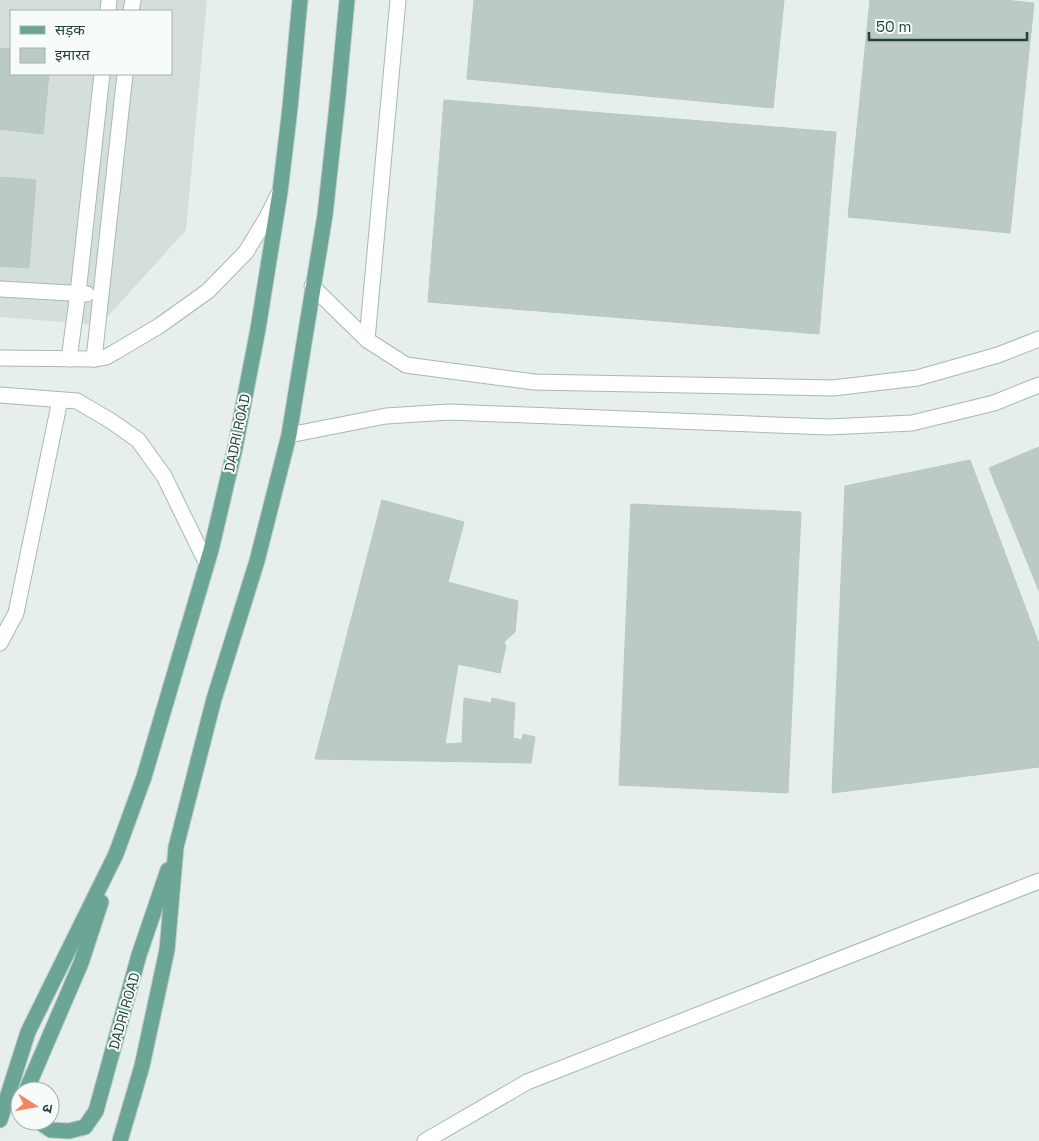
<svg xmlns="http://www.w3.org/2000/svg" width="1039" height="1141" font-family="'Space Grotesk','Noto Sans Devanagari',sans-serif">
<rect width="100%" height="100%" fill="#e6efeb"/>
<path fill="#d4dfda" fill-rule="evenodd" d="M0 0H207L186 230 100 325 0 317ZM11 11H171V74H11Z"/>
<g fill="#bbcac4" stroke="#b8c9c2">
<polygon points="474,0 784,0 773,108 467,79"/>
<polygon points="870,0 1004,0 1034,3 1010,233 848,217"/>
<polygon points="0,48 11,49 11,74 49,74 43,134 0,129"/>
<polygon points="444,100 836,132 819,334 428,302"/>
<polygon points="0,177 36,180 29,268 0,266"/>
<polygon points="1039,447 1039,591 989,468"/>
<polygon points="970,460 1039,644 1039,767 832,793 845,486"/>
<polygon points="382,500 464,522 448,582 518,601 515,632 505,641 504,644 506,645 500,673 458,664 445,744 462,743 464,698 491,703 492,698 515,703 513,738 522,740 523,734 535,737 531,763 315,759"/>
<polygon points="631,504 801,512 788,793 619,785"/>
</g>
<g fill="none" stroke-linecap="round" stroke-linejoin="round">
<defs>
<g id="minor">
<polyline points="108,11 109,0"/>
<polyline points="131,11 133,0"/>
<polyline points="312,286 367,340 406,365 534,382 833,388 917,378 998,355 1039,339"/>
<polyline points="0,289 87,294"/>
<polyline points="367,340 398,0"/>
<polyline points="0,358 94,359 106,357 115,352 159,326 208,291 246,252 266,219 278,195"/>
<polyline points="69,359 78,293 102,74"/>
<polyline points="94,359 125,74"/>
<polyline points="0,395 77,401 111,421 138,440 164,476 207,564"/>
<polyline points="289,435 386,416 449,412 828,427 912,423 994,403 1039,385"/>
<polyline points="0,643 16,613 60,400"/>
<polyline points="425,1141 527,1082 1039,881"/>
</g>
<g id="major">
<polyline points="26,1091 81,963 101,902"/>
<polyline points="0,1120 28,1032 116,854 144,777 211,550 235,448 258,329 280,192 290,108 300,0"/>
<polyline points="38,1121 51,1130 69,1131 85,1127 96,1111 139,955 168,870"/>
<polyline points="120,1141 142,1066 167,950 176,847 214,699 257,561 289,435 325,215 338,96 347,0"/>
</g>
</defs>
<use href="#minor" stroke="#a8b8b2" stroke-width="17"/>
<use href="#major" stroke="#c2cac8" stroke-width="17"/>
<use href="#minor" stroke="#fff" stroke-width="15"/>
<use href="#major" stroke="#6aa596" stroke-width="15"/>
</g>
<g text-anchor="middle" stroke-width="4" stroke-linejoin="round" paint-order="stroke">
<g font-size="14" fill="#24423a" stroke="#f7fbf9">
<text transform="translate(237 433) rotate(-78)" y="5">DADRI ROAD</text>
<text transform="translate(124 1011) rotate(-74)" y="5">DADRI ROAD</text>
</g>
</g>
<rect x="10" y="10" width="162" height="65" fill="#f7fbf9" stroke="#a3b1ad"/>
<rect x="20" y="26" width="25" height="8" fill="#6aa596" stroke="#a3b1ad"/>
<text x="55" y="35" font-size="15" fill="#24423a">सड़क</text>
<rect x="20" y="48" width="25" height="15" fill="#bbcac4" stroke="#a3b1ad"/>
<text x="55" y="60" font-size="15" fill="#24423a">इमारत</text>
<g transform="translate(35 1106) rotate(101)"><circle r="24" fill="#f7fbf9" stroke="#a3b1ad"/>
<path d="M0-4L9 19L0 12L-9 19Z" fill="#f4845f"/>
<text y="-8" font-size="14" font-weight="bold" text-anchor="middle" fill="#24423a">उ</text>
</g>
<path d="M869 32v8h158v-8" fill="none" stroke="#24423a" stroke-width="2.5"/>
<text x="876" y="32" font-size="15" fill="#24423a" stroke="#f7fbf9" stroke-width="4" paint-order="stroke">50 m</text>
</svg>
